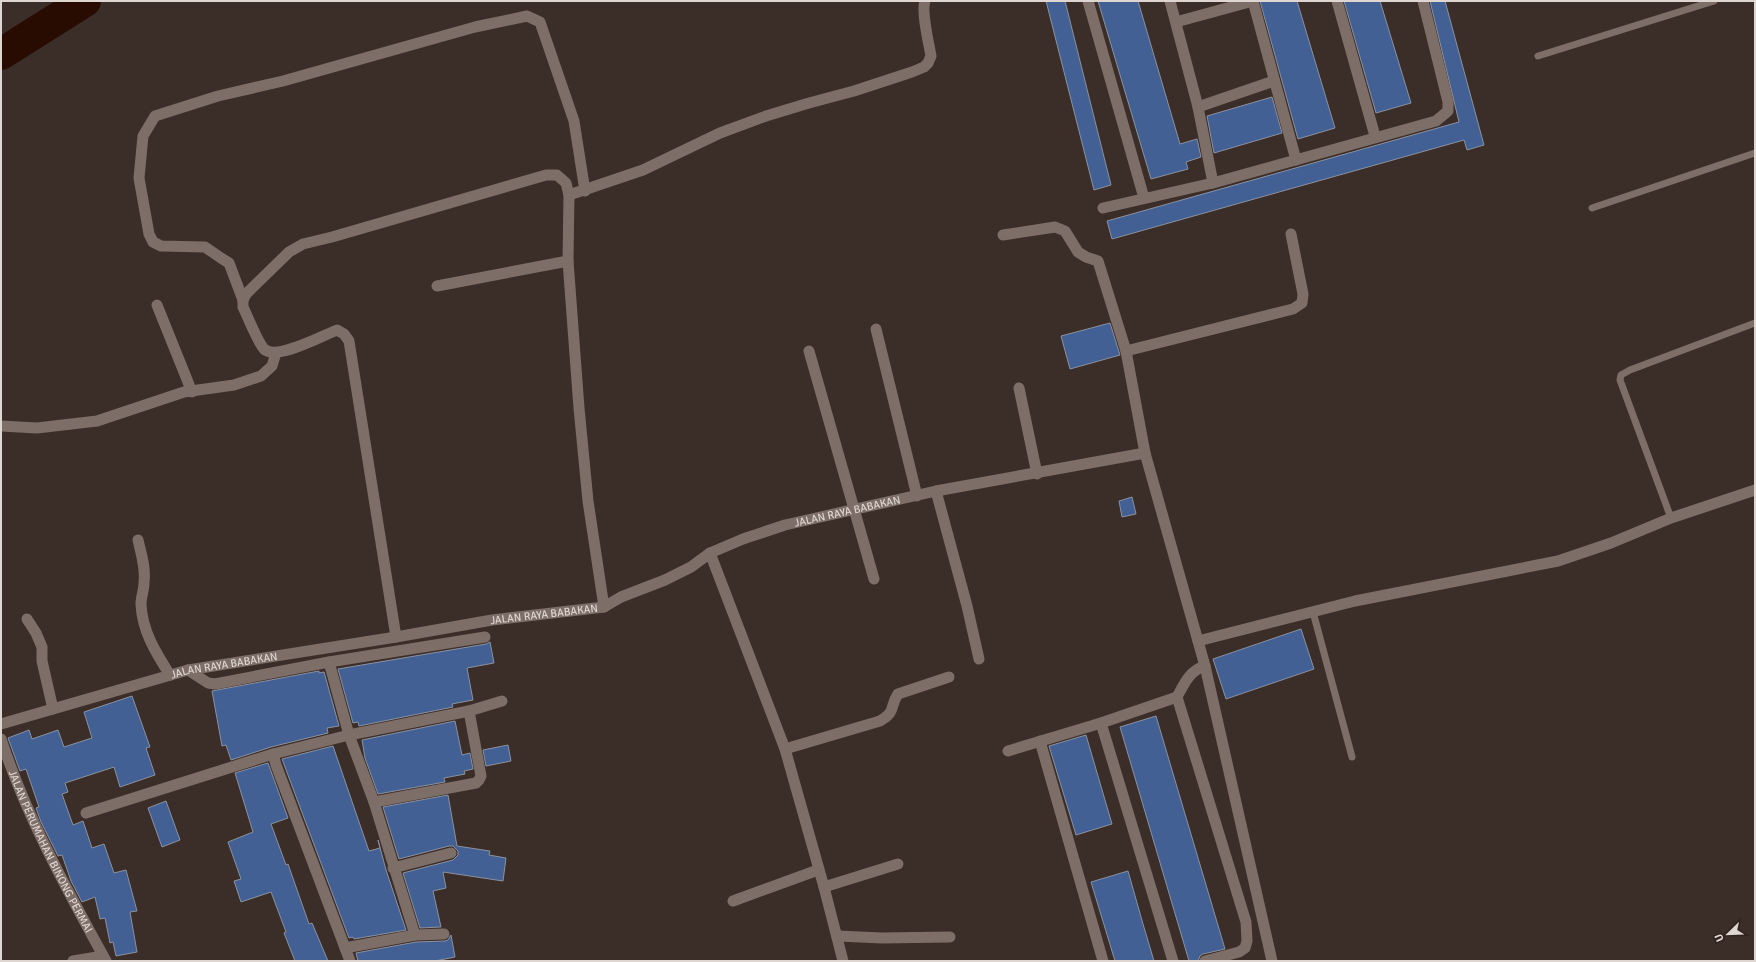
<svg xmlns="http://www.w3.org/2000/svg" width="1756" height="962" font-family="Signika,sans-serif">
<rect width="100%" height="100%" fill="#3b2d28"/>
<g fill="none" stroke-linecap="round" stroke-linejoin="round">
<polyline stroke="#290c01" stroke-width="32" points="1,54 85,1"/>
</g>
<g fill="#436094" stroke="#8a92a0">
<polygon points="1046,1 1065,1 1111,185 1094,190"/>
<polygon points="1098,1 1138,1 1180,144 1197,139 1201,157 1186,162 1188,169 1151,179"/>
<polygon points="1260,1 1297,1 1335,128 1298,139"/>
<polygon points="1344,1 1380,1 1411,103 1376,113"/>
<polygon points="1430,1 1445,1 1484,145 1467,150 1464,140 1112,239 1107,221 1459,122"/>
<polygon points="1272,97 1282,133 1214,153 1207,116"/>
<polygon points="1110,323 1120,355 1070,369 1061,336"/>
<polygon points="1132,497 1136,514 1122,517 1119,501"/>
<polygon points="1301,629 1314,669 1226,699 1213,659"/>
<polygon points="490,642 494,663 467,668 473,700 452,704 453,707 359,726 358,722 353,723 338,669 486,644"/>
<polygon points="319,671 319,673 324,672 339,726 327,728 328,733 271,747 231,760 226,745 222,746 212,691"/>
<polygon points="132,696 150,747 146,748 155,775 120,787 114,767 65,783 68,792 62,794 73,825 83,821 92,848 104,844 114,873 126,870 137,911 130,912 137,952 116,956 113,942 110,943 105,918 100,919 95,897 82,902 71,881 62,855 58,856 41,822 36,808 39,807 26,769 20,771 8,738 29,730 32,739 58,730 64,747 92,738 84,712"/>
<polygon points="1156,716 1225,949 1203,954 1200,956 1198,961 1189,961 1120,727"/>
<polygon points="455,721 462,755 470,753 473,769 464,771 465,774 444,778 445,782 378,794 365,758 362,740"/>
<polygon points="1086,735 1112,824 1076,835 1049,746"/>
<polygon points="508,745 511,761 486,766 483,750"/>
<polygon points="333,746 369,851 380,848 378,840 386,870 406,930 354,939 353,937 349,938 282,759"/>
<polygon points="268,763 288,818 271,824 286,865 288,864 309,924 312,923 328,961 295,961 284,933 286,932 271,892 241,902 234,881 241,879 228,842 253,832 235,773"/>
<polygon points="448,795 457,846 490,851 489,855 506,858 503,881 443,872 446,888 433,891 441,927 420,928 403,873 453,860 458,855 458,851 453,846 449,846 399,859 383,807"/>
<polygon points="166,801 180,840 162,847 148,808"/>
<polygon points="1128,871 1143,924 1154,961 1115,961 1105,928 1091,882"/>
<polygon points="451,935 455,957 435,961 358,961 356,953 416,942 445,941 448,940"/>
</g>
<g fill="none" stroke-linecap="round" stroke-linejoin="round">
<g stroke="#7e6e68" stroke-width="7">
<polyline points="1538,56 1714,1"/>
<polyline points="1592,208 1755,153"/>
<polyline points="1671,518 1620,380 1621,375 1630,370 1755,323"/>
<polyline points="1313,612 1352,757"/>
</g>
<g stroke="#7e6e68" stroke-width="11">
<polyline points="1088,1 1144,198"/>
<polyline points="1170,1 1198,107 1213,183"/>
<polyline points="1337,1 1375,136"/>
<polyline points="1176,22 1253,1 1296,160"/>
<polyline points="1198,107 1274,81"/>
<path d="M569 195 643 170 720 133 766 116 809 103 854 91 912 72 924 67 928 63 931 56C929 44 921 11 925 1"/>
<polyline points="1103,208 1213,183 1436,121 1448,111 1448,102 1423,1"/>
<polyline points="1003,235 1055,227 1065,231 1078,252 1086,257 1098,261 1126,351 1145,453"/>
<polyline points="437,286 568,261"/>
<polyline points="243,300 229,263 221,258 205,247 161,246 153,242 149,234 139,178 143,136 155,116 218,96 283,81 475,27 527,16 540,22 574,121 585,191"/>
<polyline points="157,305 192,392"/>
<polyline points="876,329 917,496"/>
<polyline points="809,351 874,579"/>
<polyline points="1126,351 1293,309 1302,303 1303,294 1291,234"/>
<polyline points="1019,388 1037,474"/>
<polyline points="1,426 37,428 97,421 184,392 234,385 261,376 272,366 276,353"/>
<polyline points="936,491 967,606 979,659"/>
<path d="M138 540C141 553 146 568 144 583 144 590 141 597 141 604 142 631 156 653 170 675"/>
<polyline points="710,553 785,749 824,887 843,961"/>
<polyline points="27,619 36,633 42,647 42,661 53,709"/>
<path d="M396 637 349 341 344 334 337 330C322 336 276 361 264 349 257 341 248 317 243 307V300L246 294 289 252 303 244 332 237 546 175H557L566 183 569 195 568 261 579 408 588 501 604 607"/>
<polyline points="1198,641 1205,666 1272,961"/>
<polyline points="329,662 349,735 374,802 415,935"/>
<polyline points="188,670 208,683 215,684 329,662 485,637"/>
<polyline points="1177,697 1246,922 1247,941 1245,948 1239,952 1205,961"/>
<polyline points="469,711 502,701"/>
<polyline points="1101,723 1173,961"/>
<path id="s1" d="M1 739C27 818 66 888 106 961"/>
<polyline points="1040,741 1103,961"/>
<path d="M785 749 880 721C897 711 889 707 898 694L949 677"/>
<path d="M1008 751 1101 723 1177 697C1184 684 1190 670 1205 666"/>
<polyline points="86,813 273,754"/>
<polyline points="393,868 451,853"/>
<polyline points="824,887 898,864"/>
<polyline points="733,901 818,870"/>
<polyline points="838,936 882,938 950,937"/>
<polyline points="345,948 415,935 444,934"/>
<polyline points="73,961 103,956"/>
<polyline points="350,961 276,765 273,754 349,735 469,711 481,776 479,780 476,783 374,802"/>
</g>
<path stroke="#7e6e68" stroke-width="11" id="s2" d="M1 724 188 670 396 637 492 620 604 607 621 597 665 580 691 567 710 553 743 539 785 525 936 491 1145 453 1198 641 1355 601 1558 561 1611 543 1671 518 1755 490"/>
</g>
<g text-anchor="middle" stroke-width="3" stroke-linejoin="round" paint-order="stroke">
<g font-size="11" fill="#dfd6d2" stroke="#30231e">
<text dy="4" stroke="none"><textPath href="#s2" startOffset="879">JALAN RAYA BABAKAN</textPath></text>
<text dy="4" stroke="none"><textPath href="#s2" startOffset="555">JALAN RAYA BABAKAN</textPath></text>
<text dy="4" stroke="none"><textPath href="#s2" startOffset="231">JALAN RAYA BABAKAN</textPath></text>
<text dy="4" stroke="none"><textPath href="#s1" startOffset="123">JALAN PERUMAHAN BINONG PERMAI</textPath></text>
</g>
</g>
<rect width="1756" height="962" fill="none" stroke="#dfd6d2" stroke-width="4"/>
<g transform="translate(1728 934) rotate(247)" stroke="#30231e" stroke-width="3" paint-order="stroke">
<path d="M0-3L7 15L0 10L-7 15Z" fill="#dfd6d2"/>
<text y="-6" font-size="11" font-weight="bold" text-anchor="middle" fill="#dfd6d2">U</text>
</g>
</svg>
